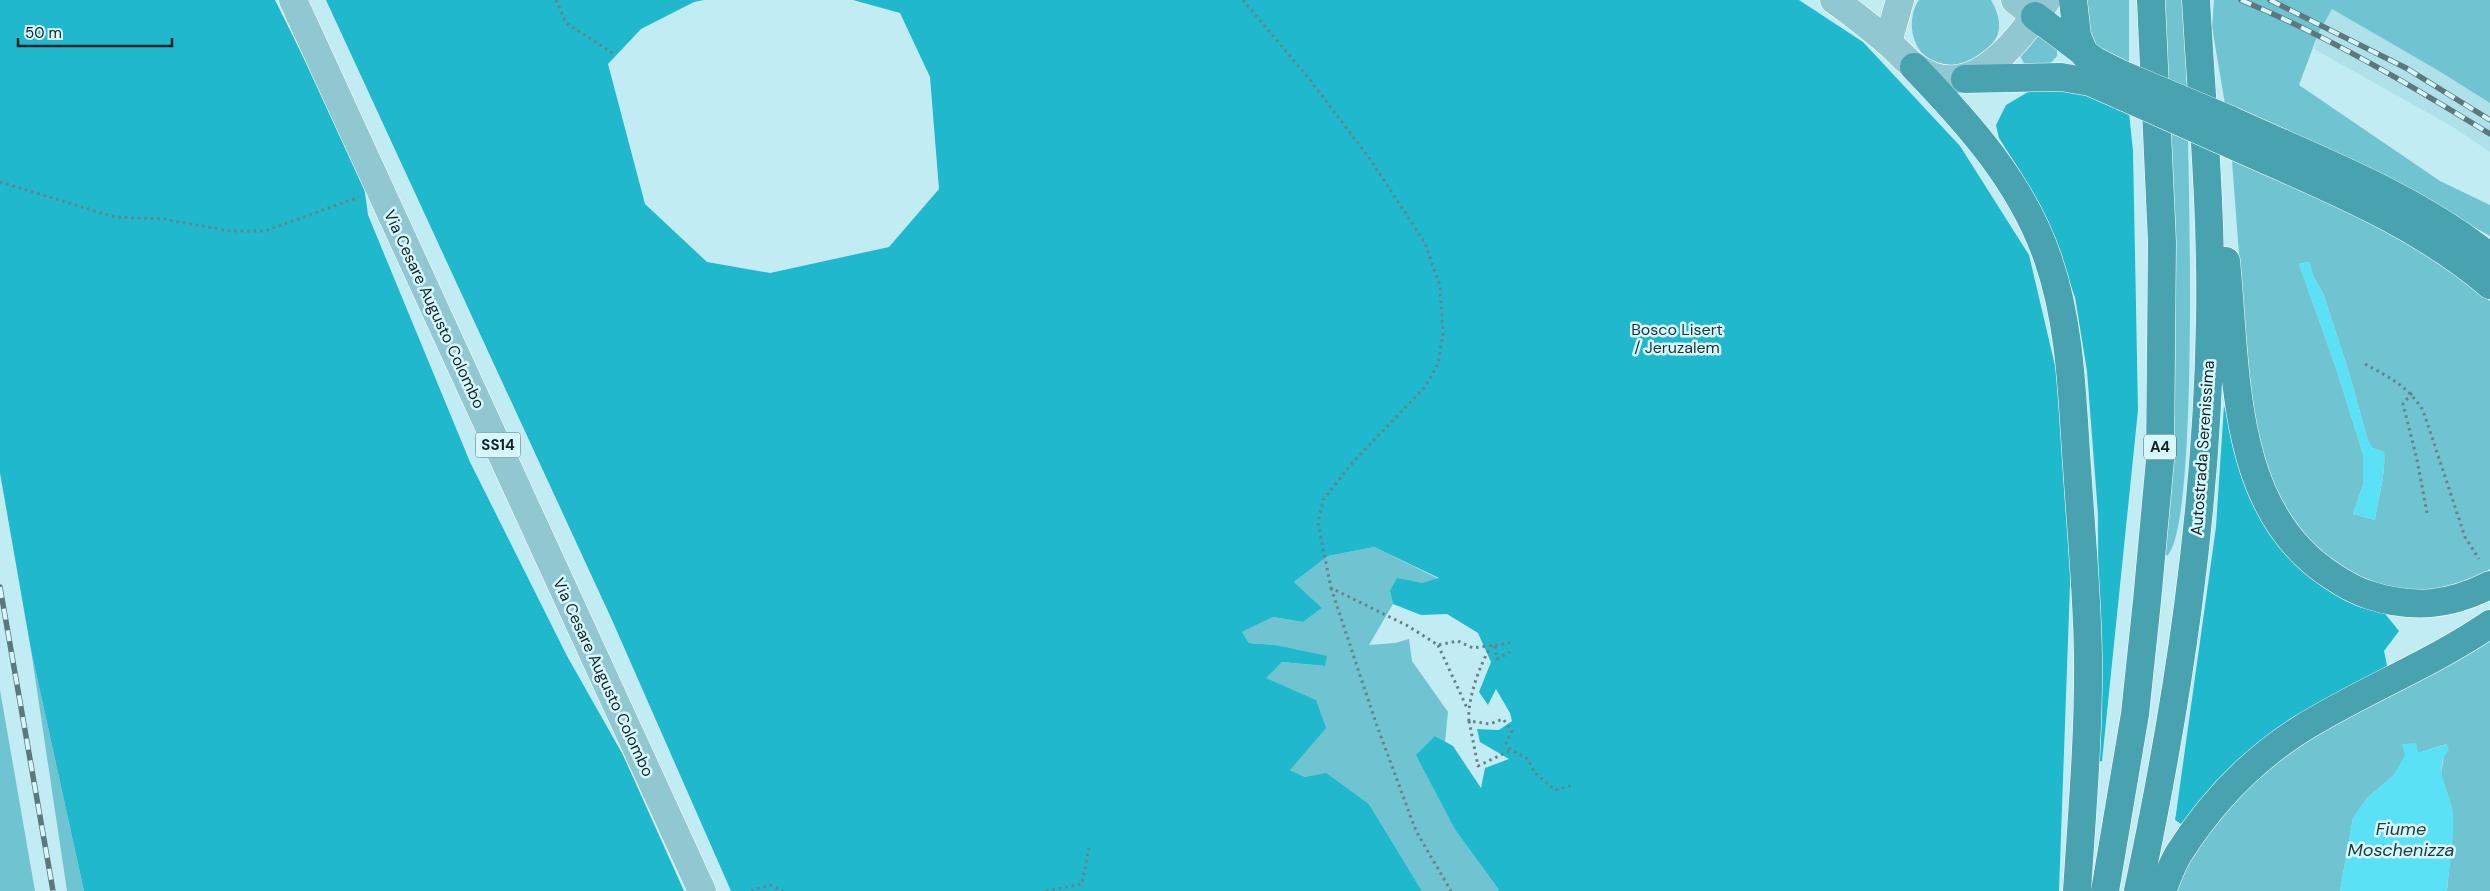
<svg xmlns="http://www.w3.org/2000/svg" width="2490" height="891" font-family="'DM Sans',sans-serif">
<rect width="100%" height="100%" fill="#c2ecf3"/>
<polygon fill="#aee1e9" points="2332,9 2439,71 2490,103 2490,152 2453,127 2314,49 2318,34"/>
<g fill="#70c3d0" fill-rule="evenodd">
<path d="M1919 0H1991C2010 34 1993 46 1968 66 1959 66 1949 67 1941 64 1913 58 1904 22 1919 0Z"/>
<path d="M2082 0H2129V63C2086 43 2093 45 2082 0Z"/>
<polygon points="2159,0 2183,0 2187,87 2165,78"/>
<polygon points="2214,0 2490,0 2490,103 2439,71 2332,9 2318,34 2299,85 2440,181 2490,205 2490,236 2449,213 2225,104 2212,27"/>
<polygon points="2036,34 2057,47 2057,56 2049,65 2025,65 2020,56 2019,50"/>
<path d="M2170 132 2188 139C2189 198 2198 527 2167 556L2164 552Z"/>
<path d="M2232 161 2313 194 2429 254 2490 301V569L2461 586 2432 592 2396 591 2367 583 2315 548 2280 500 2267 475 2251 413ZM2309 262 2313 276 2323 293 2348 369 2368 441 2372 448 2384 452C2386 474 2378 498 2375 520L2353 514 2363 485V454L2336 368 2299 264Z"/>
<polygon points="1374,547 1439,579 1390,591 1393,604 1369,645 1395,643 1409,639 1412,661 1448,712 1445,742 1435,736 1456,831 1499,890 1497,891 1422,891 1369,804 1326,774 1305,777 1290,770 1316,700 1265,678 1282,662 1324,666 1275,645 1249,643 1242,632 1273,617 1303,622 1322,608 1294,582 1328,556"/>
<path d="M2490 638V891H2447L2453 828 2451 805 2441 774 2446 744 2418 753 2415 743 2394 775 2367 798 2353 818 2340 891H2175C2222 762 2378 698 2490 638Z"/>
<polygon points="31,650 84,891 67,891"/>
<polygon points="0,690 35,891 0,891"/>
</g>
<g fill="#1fb8cc">
<polygon points="0,0 275,0 363,178 368,215 470,462 567,656 623,755 684,891 84,891 31,650 0,473"/>
<polygon points="326,0 704,0 694,2 641,29 608,64 645,204 707,262 770,273 889,247 939,189 930,77 900,13 853,0 1799,0 1863,42 1960,146 2029,255 2060,387 2071,556 2059,891 1497,891 1499,890 1456,831 1416,755 1435,736 1453,746 1481,788 1485,768 1509,759 1480,742 1477,729 1499,730 1512,721 1510,713 1496,689 1488,705 1479,692 1491,662 1478,633 1447,614 1421,615 1393,604 1390,591 1397,578 1422,583 1439,578 1374,547 1328,556 1294,582 1322,608 1303,622 1273,617 1242,632 1249,643 1275,645 1327,656 1325,666 1282,662 1266,678 1316,700 1326,728 1290,770 1305,777 1326,773 1369,804 1422,891 731,891 612,620"/>
<polygon points="2050,87 2074,91 2129,113 2133,151 2138,410 2102,761 2099,762 2098,514 2087,371 2075,297 2050,229 2020,171 1999,138 1996,125 2006,105 2028,92"/>
<polygon points="2224,406 2253,496 2382,610 2399,631 2384,651 2388,670 2181,824 2175,820 2176,814 2216,527"/>
</g>
<g fill="#5ae1f5">
<path d="M2309 262 2313 276 2323 293 2348 369 2368 441 2372 448 2384 452C2386 474 2378 498 2375 520L2353 514 2363 485V454L2336 368 2299 264Z"/>
<path d="M2416 743 2418 753 2447 744 2449 750C2431 770 2451 792 2453 813 2455 838 2449 865 2447 891H2340L2353 818 2367 798 2394 775 2405 755 2402 744Z"/>
</g>
<g fill="none" stroke-linecap="round" stroke-linejoin="round">
<defs>
<g id="primary">
<polyline points="293,0 702,891"/>
<path d="M1834 0C1853 13 1871 28 1889 43 1897 50 1905 60 1914 66 1971 108 2017 41 2047 0"/>
<polyline points="2015,0 2035,16"/>
<polyline points="1888,42 1900,0"/>
</g>
<g id="motorway">
<polyline points="2073,0 2077,36 2085,55"/>
<polyline points="2035,16 2095,61 2123,75"/>
<path d="M1914 67C1969 124 2022 183 2048 259 2071 326 2072 397 2077 467 2081 529 2087 592 2088 655 2089 733 2082 813 2077 891"/>
<polyline points="1965,79 2061,77 2090,82 2122,96"/>
<path d="M2228 119C2317 160 2413 195 2490 257"/>
<path d="M2230 144C2320 185 2414 220 2490 285"/>
<path d="M2226 261C2237 369 2229 510 2332 576 2344 584 2356 591 2369 595 2413 609 2449 606 2490 585"/>
<polyline points="2105,891 2135,714 2147,601 2160,460 2162,242 2151,0"/>
<path d="M2138 891C2178 703 2207 512 2210 320 2212 213 2202 106 2196 0"/>
<path d="M2162 891C2167 879 2172 864 2179 853 2210 804 2252 760 2301 729 2362 691 2430 665 2490 624"/>
</g>
</defs>
<use href="#primary" stroke="#fff" stroke-width="29"/>
<use href="#motorway" stroke="#fff" stroke-width="29"/>
<g stroke="#678388" stroke-width="3" stroke-dasharray="2.5 4" stroke-linecap="butt">
<polyline points="556,0 566,23 614,54"/>
<polyline points="1243,0 1310,80 1370,159 1425,243 1440,286 1443,333 1438,364 1425,387 1353,462 1323,500 1318,523 1331,588 1408,626 1438,645 1458,641 1473,648 1510,643"/>
<polyline points="0,182 115,217 163,219 230,231 265,231 359,197"/>
<path d="M2365 364C2391 378 2407 386 2423 410L2465 537 2479 559"/>
<polyline points="2412,393 2403,404 2417,460 2427,513"/>
<polyline points="1331,588 1376,723 1416,831 1451,891"/>
<polyline points="1438,645 1468,710"/>
<path d="M1492 645C1480 663 1467 700 1469 721L1490 724 1503 719 1512 731 1506 743 1511 750 1528 759 1534 772 1555 790 1573 785"/>
<polyline points="1495,646 1497,659 1510,652"/>
<polyline points="1469,721 1478,766 1511,750"/>
<polyline points="751,891 770,885 783,891"/>
<polyline points="1046,891 1082,884 1089,848"/>
</g>
<use href="#primary" stroke="#91c7d0" stroke-width="28"/>
<use href="#motorway" stroke="#48a2b0" stroke-width="28"/>
<defs>
<g id="rail">
<path d="M2241 0C2329 37 2409 84 2490 134"/>
<polyline points="2270,0 2406,68 2490,120"/>
<polyline points="0,587 53,891"/>
</g>
</defs>
<use href="#rail" stroke="#5d787c" stroke-width="5.5"/>
<use href="#rail" stroke="#d6f8fd" stroke-width="4" stroke-dasharray="11" stroke-linecap="butt"/>
<defs>
<g id="motorway-bridge">
<polyline points="2123,75 2228,119"/>
<polyline points="2122,96 2230,144"/>
</g>
</defs>
<use href="#motorway-bridge" stroke="#fff" stroke-width="29" stroke-linecap="butt"/>
<use href="#motorway-bridge" stroke="#48a2b0" stroke-width="28"/>
</g>
<g text-anchor="middle" stroke-width="5" stroke-linejoin="round" paint-order="stroke">
<g fill="#d6f8fd" stroke="#4d6266" stroke-width="1">
<rect x="475.5" y="432.5" width="45" height="25" rx="4"/>
<rect x="2144" y="434.5" width="32" height="25" rx="4"/>
</g>
<g font-size="15" font-weight="bold" fill="#122225">
<text x="498" y="450">SS14</text>
<text x="2160" y="452">A4</text>
</g>
<g font-size="16" fill="#122225" stroke="#d6f8fd">
<text transform="translate(435 309) rotate(65)" y="6">Via Cesare Augusto Colombo</text>
<text transform="translate(2202 448) rotate(-86)" y="6">Autostrada Serenissima</text>
<text transform="translate(604 677) rotate(65)" y="6">Via Cesare Augusto Colombo</text>
</g>
<g font-size="16" fill="#1c3337" stroke="#d6f8fd">
<text x="1677" y="335">Bosco Lisert<tspan x="1677" dy="18">/ Jeruzalem</tspan></text>
</g>
<g font-size="18" font-style="italic" fill="#21393c" stroke="#d6f8fd">
<text x="2401" y="835">Fiume<tspan x="2401" dy="21">Moschenizza</tspan></text>
</g>
</g>
<path d="M18 38v8h154v-8" fill="none" stroke="#122225" stroke-width="2.5"/>
<text x="25" y="38" font-size="15" fill="#122225" stroke="#d6f8fd" stroke-width="4" paint-order="stroke">50 m</text>
</svg>
